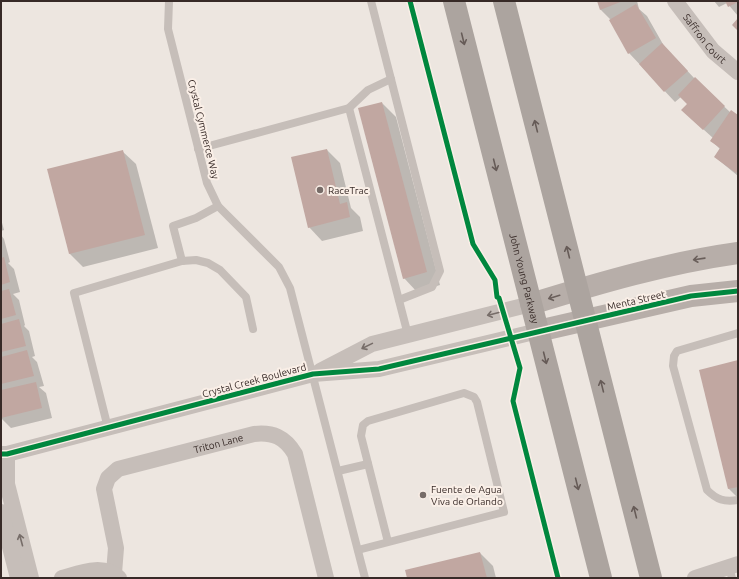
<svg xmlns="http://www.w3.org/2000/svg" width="739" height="579" font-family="Ubuntu,sans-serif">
<rect width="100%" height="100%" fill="#ede6e0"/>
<g fill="#0003">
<polygon points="598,1 637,1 639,9 647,16 664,46 695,79 731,113 738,116 738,176 715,157 720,149 711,140 713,138 693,120 688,104 681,97 675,102 629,53 611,20 601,10"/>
<polygon points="714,1 738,1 738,16 727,3 719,7"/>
<polygon points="382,103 396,117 440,285 417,292 404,278"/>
<polygon points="327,150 340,163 351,208 360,217 363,231 322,241 309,227"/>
<polygon points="122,151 136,164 158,248 83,267 70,254 48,170"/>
<polygon points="1,219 4,230 1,231"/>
<polygon points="1,235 4,239 10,262 8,263 14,269 20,292 13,294 19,300 25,325 24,326 29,331 35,356 32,357 37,362 44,386 39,387 46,393 52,418 11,428 1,418"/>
<polygon points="738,361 738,498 729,489"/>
<polygon points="480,553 493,566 496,578 408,578"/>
</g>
<g fill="#c1a7a1">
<polygon points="597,1 623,1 600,10"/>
<polygon points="725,1 738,1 738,2 728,7"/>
<polygon points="636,4 656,38 628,54 609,20"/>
<polygon points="738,18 738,31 732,25"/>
<polygon points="662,43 688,71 664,92 639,64"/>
<polygon points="695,77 725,106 703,130 681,110 687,104 678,95"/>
<polygon points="382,102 427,272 403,279 358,108"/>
<polygon points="731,110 738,115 738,170 736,173 714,157 720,148 710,141"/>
<polygon points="327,149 340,204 347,202 350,217 308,228 291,157"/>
<polygon points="123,150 145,235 69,254 47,169"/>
<polygon points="4,257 10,282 1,285 1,258"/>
<polygon points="9,289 16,315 1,319 1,291"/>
<polygon points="19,319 26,346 1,352 1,324"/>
<polygon points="27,350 34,376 1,384 1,357"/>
<polygon points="738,360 738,487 728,489 699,370"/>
<polygon points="36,382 42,408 1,418 1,390"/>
<polygon points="480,552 487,578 407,578 405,570"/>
</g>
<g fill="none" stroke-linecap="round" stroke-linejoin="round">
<g stroke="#c6beb9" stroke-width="8">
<polyline points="169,1 168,29 207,183 218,206 279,267 290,288 365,578"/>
<polyline points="371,1 440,271 432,287 399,300"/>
<polyline points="349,108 408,335"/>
<polyline points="198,149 349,108 368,90 391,79"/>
<polyline points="182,261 173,226 196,218 218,206"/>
<path d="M738 333 677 351 674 356 673 366 707 490C717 500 724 502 738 500"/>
<polyline points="108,428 74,293 182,261 196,260 208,263 220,270 246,297 253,329"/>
<polyline points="338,471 368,464"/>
<polyline points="358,550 504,512 477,402 474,397 464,393 368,421 363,425 361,436 388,542"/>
<polyline points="729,567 732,578"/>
</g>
<g stroke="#c6beb9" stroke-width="16">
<path id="s1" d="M675 1 713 51 738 72"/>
<polyline points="320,371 372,344 531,304"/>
<polyline points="1,454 7,454 313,374 379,369 538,331"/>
<polyline points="7,454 7,484 31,578"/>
<polyline points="1,512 18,578"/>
<path id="s2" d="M114 573 116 548 104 489 108 478 118 469 254 434C273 432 285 437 295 454L326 578"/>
<path d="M62 578C80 573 103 563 119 578"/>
<polyline points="695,578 738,564"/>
</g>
<g stroke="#b7aea9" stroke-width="22">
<path d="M531 304C599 283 667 263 738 253"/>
<polyline points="538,331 691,296 738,291"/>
</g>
<g stroke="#aca49f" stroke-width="22">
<path id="s3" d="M454 1 601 578"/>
<polyline points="504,1 651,578"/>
</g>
<defs>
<g id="cycleway">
<polyline points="410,1 473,244 495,280 497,297 499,298 520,368 513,401 558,578"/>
<polyline points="1,454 7,454 313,374 379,369 691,296 738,291"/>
</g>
</defs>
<use href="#cycleway" stroke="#faefe7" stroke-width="8"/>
<use href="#cycleway" stroke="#00873e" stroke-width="5"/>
</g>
<defs><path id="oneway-shaft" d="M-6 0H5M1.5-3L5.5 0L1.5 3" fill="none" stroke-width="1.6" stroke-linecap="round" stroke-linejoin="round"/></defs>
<g stroke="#665b57">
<use href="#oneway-shaft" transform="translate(463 39) rotate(76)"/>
<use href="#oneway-shaft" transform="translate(536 126) rotate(-104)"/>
<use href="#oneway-shaft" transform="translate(495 165) rotate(76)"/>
<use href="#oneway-shaft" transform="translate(568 252) rotate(-104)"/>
<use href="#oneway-shaft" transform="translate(545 358) rotate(76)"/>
<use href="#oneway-shaft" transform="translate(602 386) rotate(-104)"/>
<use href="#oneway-shaft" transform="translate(577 484) rotate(76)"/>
<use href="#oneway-shaft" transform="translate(635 512) rotate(-104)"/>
</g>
<g stroke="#6a5f5b">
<use href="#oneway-shaft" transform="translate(699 259) rotate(172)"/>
<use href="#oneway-shaft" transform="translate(554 297) rotate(163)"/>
</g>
<g stroke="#776d69">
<use href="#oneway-shaft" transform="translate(493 314) rotate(166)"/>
<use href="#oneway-shaft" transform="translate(367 346) rotate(154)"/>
<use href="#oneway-shaft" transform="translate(21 540) rotate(-105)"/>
</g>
<g fill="#776c68" stroke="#faefe7" stroke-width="1.5">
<circle cx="320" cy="190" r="4"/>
<circle cx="423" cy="495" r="4"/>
</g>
<g text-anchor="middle" stroke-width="4" stroke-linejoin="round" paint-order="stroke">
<g font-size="10" fill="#372a27" stroke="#faefe7">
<text dy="4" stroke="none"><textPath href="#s1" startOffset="48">Saffron Court</textPath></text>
<text transform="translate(204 129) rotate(76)" y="4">Crystal Cymmerce Way</text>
<text dy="4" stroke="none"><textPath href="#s3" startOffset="286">John Young Parkway</textPath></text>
<text transform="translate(636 300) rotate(-13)" y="4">Menta Street</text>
<text transform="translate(254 380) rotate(-15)" y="4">Crystal Creek Boulevard</text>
<text dy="4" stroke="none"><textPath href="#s2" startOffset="214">Triton Lane</textPath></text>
</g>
<g font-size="10" fill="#372a27" stroke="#faefe7" text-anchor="start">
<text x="328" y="194">RaceTrac</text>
<text x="431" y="493">Fuente de Agua<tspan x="431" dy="12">Viva de Orlando</tspan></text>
</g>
</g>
<rect width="739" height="579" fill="none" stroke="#372a27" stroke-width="4"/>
</svg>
